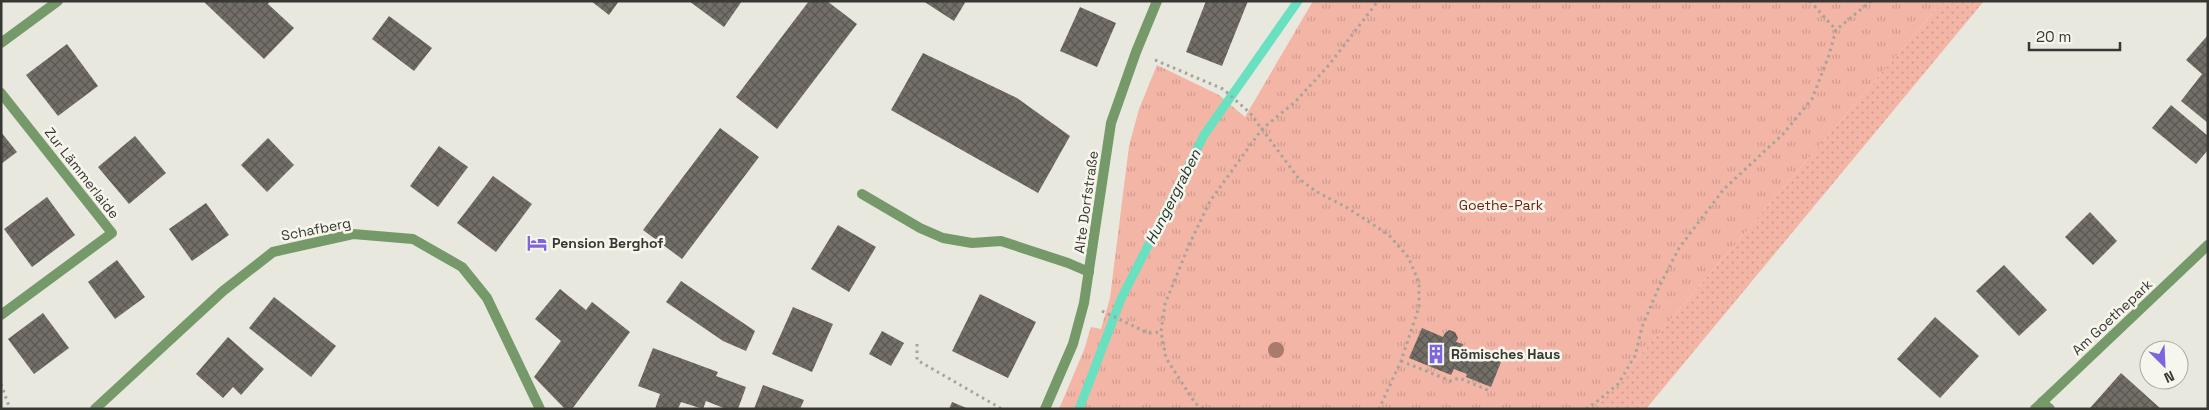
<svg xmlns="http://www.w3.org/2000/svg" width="2209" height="410" font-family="'Space Grotesk',sans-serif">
<defs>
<pattern id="grass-dots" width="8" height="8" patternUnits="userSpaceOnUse" patternTransform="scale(1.25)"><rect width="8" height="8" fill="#f3b5a6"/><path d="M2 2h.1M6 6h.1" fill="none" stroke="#d19c8f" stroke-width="1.8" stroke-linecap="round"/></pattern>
<pattern id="park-tufts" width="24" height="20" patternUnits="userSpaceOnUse" patternTransform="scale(1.25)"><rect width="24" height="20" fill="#f3b5a6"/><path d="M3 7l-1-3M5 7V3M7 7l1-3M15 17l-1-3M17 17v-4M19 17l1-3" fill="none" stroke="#d19c8f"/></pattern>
<pattern id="building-cross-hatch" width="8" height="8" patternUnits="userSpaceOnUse" patternTransform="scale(1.25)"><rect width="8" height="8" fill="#736e67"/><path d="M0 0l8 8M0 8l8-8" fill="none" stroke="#5a5651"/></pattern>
</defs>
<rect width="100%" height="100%" fill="#e9e8df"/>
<polygon fill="url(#grass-dots)" points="1943,1 1984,1 1646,409 1594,409"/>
<polygon fill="url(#park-tufts)" points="1313,1 1943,1 1594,409 1059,409 1084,350 1091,327 1101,329 1110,298 1129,146 1139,109 1157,65 1219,95 1245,117"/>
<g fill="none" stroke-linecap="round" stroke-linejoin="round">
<polyline stroke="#69e1c1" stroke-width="9" points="1079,409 1121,299 1204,135 1298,1"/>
</g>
<g fill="url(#building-cross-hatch)">
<polygon points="203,1 270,1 268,4 294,28 264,59"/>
<polygon points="591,1 619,1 609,15"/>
<polygon points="689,1 742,1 724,27"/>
<polygon points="809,1 827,1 857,24 777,129 736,97"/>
<polygon points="923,1 966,1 954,21"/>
<polygon points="1206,1 1248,1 1222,66 1186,52"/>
<polygon points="1080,7 1116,23 1097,67 1060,51"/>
<polygon points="389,16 432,48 414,71 372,39"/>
<polygon points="2208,35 2208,123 2181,101 2202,74 2186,60"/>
<polygon points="67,44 98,86 58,116 26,75"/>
<polygon points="923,53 1017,98 1070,136 1038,193 891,110"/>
<polygon points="2171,105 2208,136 2208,150 2196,164 2152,128"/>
<polygon points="720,128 759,157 682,259 643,230"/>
<polygon points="1,132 17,152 1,164"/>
<polygon points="135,136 166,173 129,204 98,167"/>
<polygon points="268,138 294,165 267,192 241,165"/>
<polygon points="439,146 468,167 438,207 410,186"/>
<polygon points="493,176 532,204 496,252 457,223"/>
<polygon points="47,197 75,235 32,267 4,229"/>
<polygon points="206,203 229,235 192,261 169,229"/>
<polygon points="2090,212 2117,241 2093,265 2065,237"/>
<polygon points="838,225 876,247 849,292 811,269"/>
<polygon points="117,260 145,297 115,319 88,282"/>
<polygon points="2004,265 2047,310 2019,336 1976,291"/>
<polygon points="681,281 755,331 746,351 723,341 666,302"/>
<polygon points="560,289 586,310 592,302 630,332 572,409 565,409 534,377 561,341 535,319"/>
<polygon points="980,294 1036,322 1008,378 952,351"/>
<polygon points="274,297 336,346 311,377 249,328"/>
<polygon points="793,307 833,324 812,372 772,354"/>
<polygon points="43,313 69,348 34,374 8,339"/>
<polygon points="1935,317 1979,356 1940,398 1897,359"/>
<polygon points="1422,328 1443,337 1445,333 1449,330 1455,332 1458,338 1456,342 1463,344 1462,349 1473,354 1474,351 1501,362 1491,387 1466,377 1467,374 1454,369 1451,375 1409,358"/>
<polygon points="882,331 904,343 891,366 869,354"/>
<polygon points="228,337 264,369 241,395 233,387 223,398 196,374"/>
<polygon points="653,348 718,372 716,376 746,387 738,409 726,409 706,401 703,409 681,402 678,409 655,409 660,394 638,386"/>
<polygon points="2121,373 2161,409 2090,408"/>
<polygon points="763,385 804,400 800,409 754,409"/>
<polygon points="952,402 969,409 949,409"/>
</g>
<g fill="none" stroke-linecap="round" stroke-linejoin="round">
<g stroke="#a4a39c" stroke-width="3" stroke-dasharray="2.5 4" stroke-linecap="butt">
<polyline points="1810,1 1836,30"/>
<polyline points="1155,60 1223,89 1250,113 1299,179 1317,192 1346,207 1389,235 1408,257 1419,282 1419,307 1401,361 1379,409"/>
<polyline points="1102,311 1148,333 1161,332"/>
<polyline points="917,344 917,360 1002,409"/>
<polyline points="1401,361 1451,381 1459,378 1490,391"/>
<polyline points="1,384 10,409"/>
<polyline points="1203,409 1195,403 1166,358 1161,332 1165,304 1189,245 1210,201 1262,129 1295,102 1329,65 1378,1"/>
<polyline points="1586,409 1599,400 1618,384 1635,356 1642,327 1658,289 1679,248 1724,189 1783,134 1812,99 1829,55 1836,30 1871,1"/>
</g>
<g stroke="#759969" stroke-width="10">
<polyline points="1,93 112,233 1,315"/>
<polyline points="862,194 920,228 943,238 972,243 1001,241 1068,263 1089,272"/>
</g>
<g stroke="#759969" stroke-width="10">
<polyline points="1,43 58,1"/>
<polyline points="2042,402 2050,409"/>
<polyline points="95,409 223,291 273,252 353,234 413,239 462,267 487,298 540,409"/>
<polyline points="1045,409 1073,344 1084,303 1111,123 1136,52 1157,1"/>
<polyline points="2035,409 2208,245"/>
</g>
</g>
<circle fill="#a87b6c" cx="1276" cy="350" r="8"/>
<defs>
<symbol id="hotel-bare" viewBox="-9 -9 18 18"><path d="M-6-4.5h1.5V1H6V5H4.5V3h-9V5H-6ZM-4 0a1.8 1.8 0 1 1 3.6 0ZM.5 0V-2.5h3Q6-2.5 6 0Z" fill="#7f64df" stroke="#f6f6ec" stroke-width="2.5" paint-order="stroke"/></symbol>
<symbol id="building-bare" viewBox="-9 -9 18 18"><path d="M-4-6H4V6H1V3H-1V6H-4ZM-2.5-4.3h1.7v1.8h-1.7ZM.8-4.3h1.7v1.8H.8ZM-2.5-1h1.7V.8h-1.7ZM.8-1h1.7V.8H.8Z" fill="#7f64df" stroke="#f6f6ec" stroke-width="2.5" paint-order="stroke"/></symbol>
</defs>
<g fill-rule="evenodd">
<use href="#hotel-bare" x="523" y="229" width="28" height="28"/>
<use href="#building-bare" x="1422" y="340" width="28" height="28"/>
</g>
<g text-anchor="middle" stroke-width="5" stroke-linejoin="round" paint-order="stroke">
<g font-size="14" fill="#373733" stroke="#f6f6ec">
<text transform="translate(82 173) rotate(52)" y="5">Zur Lämmerlaide</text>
<text transform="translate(1086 202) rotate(-82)" y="5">Alte Dorfstraße</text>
<text transform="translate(316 229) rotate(-11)" y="5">Schafberg</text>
<text transform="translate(2112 317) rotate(-43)" y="5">Am Goethepark</text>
</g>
<g font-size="14" fill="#73210e" stroke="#f6f6ec">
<text x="1501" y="210">Goethe-Park</text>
</g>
<g font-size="14" font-weight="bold" fill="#373733" stroke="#f6f6ec" text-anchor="start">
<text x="552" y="248">Pension Berghof</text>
<text x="1451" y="359">Römisches Haus</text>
</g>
<g font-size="15" font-style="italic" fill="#1d322c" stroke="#f6f6ec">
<text transform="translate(1173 197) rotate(-63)" y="5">Hungergraben</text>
</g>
</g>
<rect width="2209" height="410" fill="none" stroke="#373733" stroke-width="5"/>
<g transform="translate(2164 365) rotate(156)"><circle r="24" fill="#f6f6ec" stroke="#aaaaa2"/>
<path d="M0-4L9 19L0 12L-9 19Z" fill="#7f64df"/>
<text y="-8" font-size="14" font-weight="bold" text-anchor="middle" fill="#373733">N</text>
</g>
<path d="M2029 42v8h91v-8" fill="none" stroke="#373733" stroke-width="2.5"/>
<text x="2036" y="42" font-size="15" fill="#373733" stroke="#f6f6ec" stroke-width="4" paint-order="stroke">20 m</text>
</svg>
